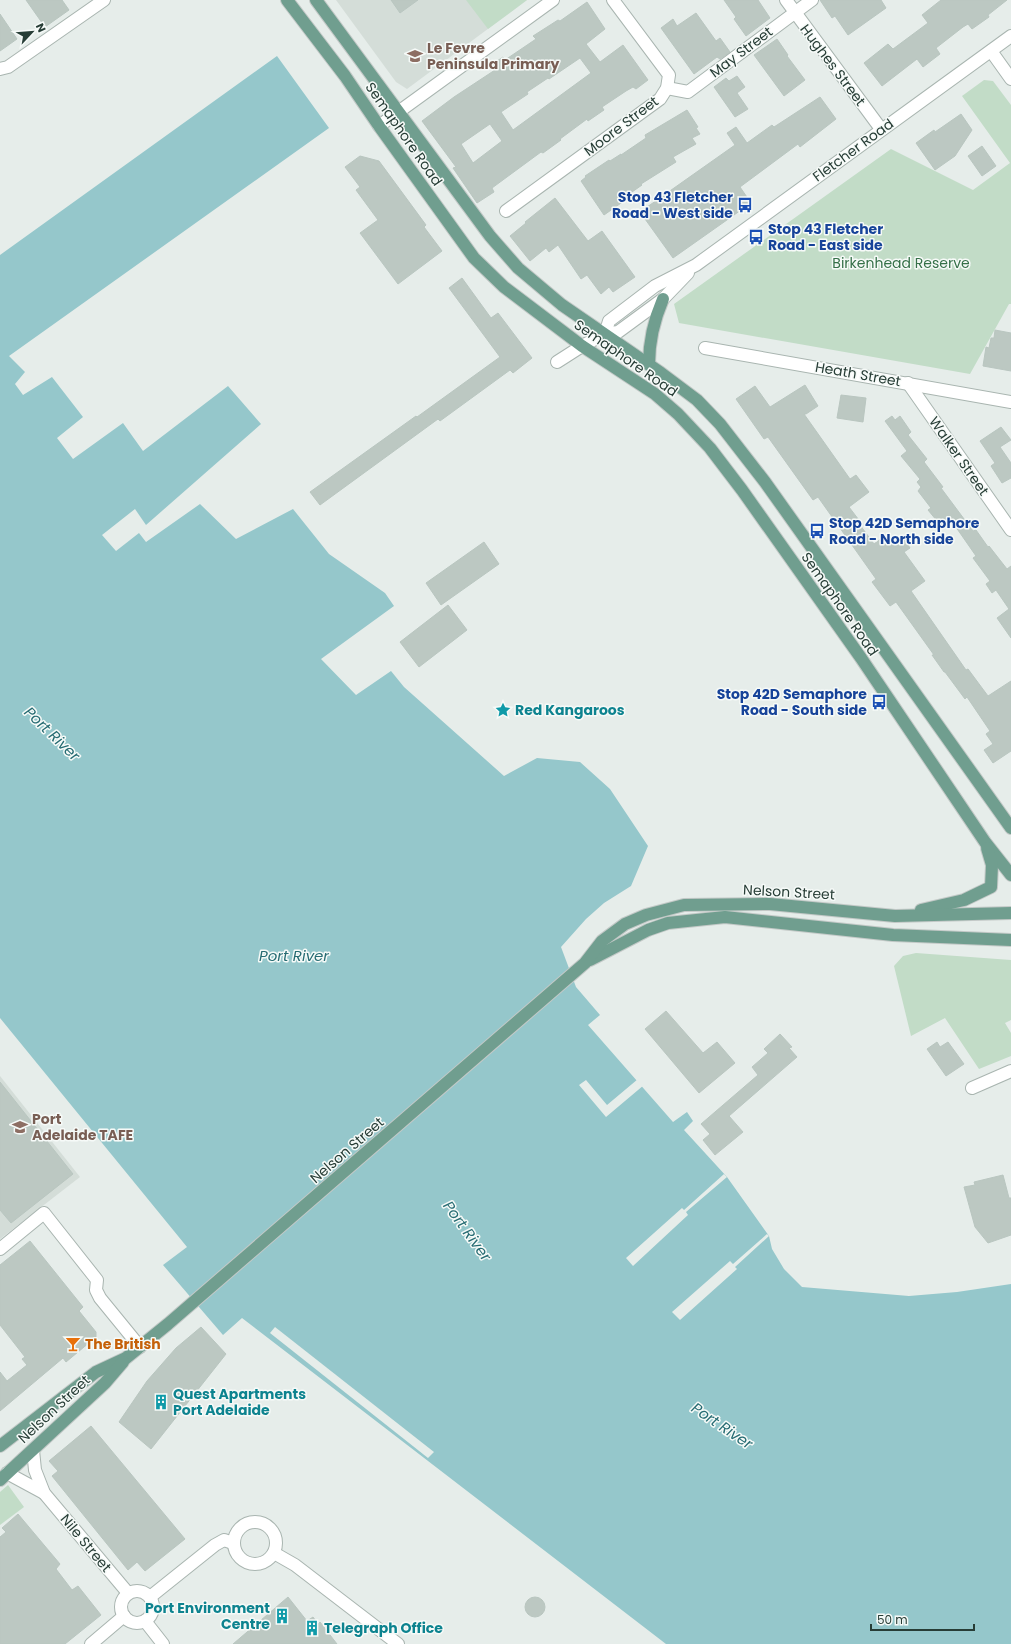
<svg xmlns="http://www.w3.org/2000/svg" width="1011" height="1644" font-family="Poppins,sans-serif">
<rect width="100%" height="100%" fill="#e6edea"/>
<g fill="#d4ddd8">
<polygon points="336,0 527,0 407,89 396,82"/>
<polygon points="0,1076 80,1177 0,1239"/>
</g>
<g fill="#c2dcc7">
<polygon points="466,0 527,0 488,29"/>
<polygon points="984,80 993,81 1011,105 1011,304 1009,304 970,374 679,323 674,304 891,149 973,190 1010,163 962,96"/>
<polygon points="916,953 1011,960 1011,1020 1005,1023 1011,1033 1011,1056 979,1069 945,1018 911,1036 894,966 903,956"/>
<polygon points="8,1485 24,1507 0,1525 0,1492"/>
</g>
<polygon fill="#95c7cb" points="277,56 329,128 9,356 25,372 15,384 23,395 52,377 83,417 57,438 73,459 123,423 143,451 228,386 261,424 146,525 135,509 102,535 116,551 139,533 146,542 200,504 236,539 293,509 329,554 385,593 394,606 321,659 356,695 391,671 404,687 504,776 537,758 580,762 610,789 648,846 631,886 604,903 586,919 561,947 576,987 600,1015 588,1025 673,1122 687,1112 693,1121 684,1130 727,1177 769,1236 772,1249 784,1269 802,1287 909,1296 957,1292 1011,1284 1011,1644 666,1644 242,1318 223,1335 163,1265 187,1247 0,1018 0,255"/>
<g fill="#e6edea">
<polygon points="638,1079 644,1085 606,1117 579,1085 586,1080 607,1105"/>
<polygon points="724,1174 727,1177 686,1212 688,1215 633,1266 626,1258 682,1208 684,1210"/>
<polygon points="767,1234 769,1236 735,1267 737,1269 680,1320 672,1312 730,1261 733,1264"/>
<polygon points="275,1327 434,1452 428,1458 270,1333"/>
</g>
<g fill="#bcc8c2" stroke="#b9c6c0" fill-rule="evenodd">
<polygon points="26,0 62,0 69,10 45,27"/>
<polygon points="391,0 418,0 400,13"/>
<polygon points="724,0 758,0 770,18 746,36 734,19 736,17"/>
<polygon points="820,0 881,0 886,8 848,35 835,16 832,18"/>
<polygon points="941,0 1007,0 988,15 989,17 972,29 968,24 963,27 936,48 940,54 923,67 917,59 882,86 864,63 888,44 893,49 928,23 922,15"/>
<path d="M587 2 605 29 586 44 600 62 623 45 648 80 636 89 633 87 626 91 602 107 604 110 588 121 587 119 560 139 561 140 543 153 541 152 492 188 494 192 477 203 453 168 456 167 422 121 454 97 495 70 491 65 503 57 505 60 536 39 533 36 558 20 560 21ZM580 58 591 73 513 130 501 112 528 94 527 92 548 78 549 79ZM490 124 502 141 473 163 461 144Z"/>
<polygon points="696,13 716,41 720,38 730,52 720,59 717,57 694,74 661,28 673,19 677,26"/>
<polygon points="0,14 17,39 0,51"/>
<polygon points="777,39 788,55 787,56 805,80 784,96 754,55"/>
<polygon points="737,76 745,87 737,93 748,109 735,117 714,87 726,78 729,81"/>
<polygon points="820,97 836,119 800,147 798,144 740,187 751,203 673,258 640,212 735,145 727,133 736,127 747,143 772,125 774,127"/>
<polygon points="687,110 698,127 696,128 700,134 692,138 696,144 673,157 676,162 641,184 642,185 622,199 624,201 604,215 581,181 586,177 585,176 609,160 610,161 621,154 621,155 646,138 645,135"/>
<polygon points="961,114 972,130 955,156 935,170 916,143 934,130 935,132"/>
<polygon points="982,146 996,166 982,176 968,156"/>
<polygon points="360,156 379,161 426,225 424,227 442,251 398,284 360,233 378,220 356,190 360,187 345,167"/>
<polygon points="555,198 588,241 602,231 635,277 613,292 609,287 601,294 587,275 581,279 558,245 549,252 546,248 530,261 510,236 526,223 525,222"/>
<polygon points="462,278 491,318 498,313 532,358 513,373 510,370 440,421 438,419 320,505 310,492 416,416 417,417 500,357 449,288"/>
<polygon points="995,330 1011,333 1011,371 983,366 986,347 989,348 991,338 994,338"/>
<polygon points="805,385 818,406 806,414 804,414 850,479 856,475 869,492 849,507 862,524 860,525 874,544 886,535 895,546 904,539 910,548 904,552 925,581 911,591 966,670 968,669 988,696 1011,681 1011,751 993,763 984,750 993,744 986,734 990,731 967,697 965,699 945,672 944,672 932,655 934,655 896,602 890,606 872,582 876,579 818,497 813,500 768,437 764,439 736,399 755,386 770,407"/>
<polygon points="841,395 866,398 863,422 837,418"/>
<polygon points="892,416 895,420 900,416 911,432 908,435 927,459 924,462 943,487 941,488 973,531 976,530 988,547 989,546 1007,569 1011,566 1011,638 997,618 1009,609 996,590 992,593 986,584 990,581 973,558 976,556 951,520 942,527 928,510 931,508 918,491 921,487 917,482 920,479 901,456 907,451 885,421"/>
<polygon points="1001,427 1011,440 1000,447 1011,463 1011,478 1002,483 991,466 995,463 980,441"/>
<polygon points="484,542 499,564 441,605 426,583"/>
<polygon points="448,605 467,630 419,667 400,642"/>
<polygon points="666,1011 703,1053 717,1042 735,1063 699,1093 645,1029"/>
<polygon points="780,1034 792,1047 789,1048 797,1057 729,1116 743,1132 715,1155 703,1140 710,1134 701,1124 758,1075 752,1067 768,1053 764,1049"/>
<polygon points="937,1042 940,1047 948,1042 964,1064 946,1076 927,1049"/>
<polygon points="0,1082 73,1174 11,1223 0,1210"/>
<polygon points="1003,1175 1009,1198 1011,1198 1011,1235 988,1243 975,1227 964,1187 975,1185 974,1182"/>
<polygon points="30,1241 83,1307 79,1311 96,1332 96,1337 66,1362 63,1358 0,1411 0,1372 7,1381 27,1365 22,1359 25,1357 0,1325 0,1265"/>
<polygon points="201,1327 226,1354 151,1449 119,1422 147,1381 176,1348"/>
<polygon points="91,1426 185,1539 145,1571 137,1562 128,1570 52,1476 58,1471 49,1461"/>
<polygon points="18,1514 60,1564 56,1569 72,1590 78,1586 101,1615 65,1644 0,1644 0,1537 6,1532 2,1528"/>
<polygon points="288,1597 307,1621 313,1617 318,1624 320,1622 337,1644 233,1644"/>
<circle cx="535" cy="1607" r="10"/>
</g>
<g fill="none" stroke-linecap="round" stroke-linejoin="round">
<defs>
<g id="minor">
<polyline points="786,0 881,129"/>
<polyline points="991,51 1011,79"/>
<polyline points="0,69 8,67 104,0"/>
<polyline points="667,88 688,92 812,0"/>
<polyline points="379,126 553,0"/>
<polyline points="506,211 660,99 667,88 669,75 613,0"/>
<polyline points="605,334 609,321 655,286 696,265 1011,36"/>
<polyline points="705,348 1011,402"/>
<polyline points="557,362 582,346 605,334 618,332 663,299 688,273"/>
<polyline points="908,383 1011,530"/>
<polyline points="972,1088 1011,1071"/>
<polyline points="0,1249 44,1213 97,1280 96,1290 100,1298 140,1347"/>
<polyline points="33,1450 35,1470 44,1493 128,1593"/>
<polyline points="7,1473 44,1493"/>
<circle cx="255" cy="1543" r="21"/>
<polyline points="274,1553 295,1565 398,1644"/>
<circle cx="137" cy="1607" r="16"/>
<polyline points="150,1597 215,1545 224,1540 233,1543"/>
<polyline points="145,1621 163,1644"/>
<polyline points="91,1644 124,1616"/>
</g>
<g id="major">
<polyline points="287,0 345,76 379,126 474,258 504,287 582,346 655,394 678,414 710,448 742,490 861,658 985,842 1011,875"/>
<polyline points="316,0 490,236 518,268 562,305 661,373 697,400 720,424 765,482 1011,828"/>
<path d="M649 364C649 341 654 320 663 299"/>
<polyline points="921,910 964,900 991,887 992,865 987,848"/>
<polyline points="590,960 648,930 668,923 725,917 893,935 1011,940"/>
<polyline points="0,1446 96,1372 126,1358 168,1324 585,963 602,941 625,924 646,915 684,905 770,904 895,916 1011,913"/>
<polyline points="0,1480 105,1383 123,1362"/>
</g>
</defs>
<use href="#minor" stroke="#a9b5b0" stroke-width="14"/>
<use href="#major" stroke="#c3c9c7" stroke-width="14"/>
<use href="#minor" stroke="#fff" stroke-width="12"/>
<use href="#major" stroke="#709e8f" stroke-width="12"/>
</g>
<defs>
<symbol id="school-bare" viewBox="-9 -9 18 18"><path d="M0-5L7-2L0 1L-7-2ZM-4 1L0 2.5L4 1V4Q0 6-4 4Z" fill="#8d6e63" stroke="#f6faf8" stroke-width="2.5" paint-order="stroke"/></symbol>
<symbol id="bus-bare" viewBox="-9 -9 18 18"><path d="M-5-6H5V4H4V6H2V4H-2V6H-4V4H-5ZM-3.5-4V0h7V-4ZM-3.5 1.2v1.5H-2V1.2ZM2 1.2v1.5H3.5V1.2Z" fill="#1a4fb4" stroke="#f6faf8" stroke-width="2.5" paint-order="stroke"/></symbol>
<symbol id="sight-bare" viewBox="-9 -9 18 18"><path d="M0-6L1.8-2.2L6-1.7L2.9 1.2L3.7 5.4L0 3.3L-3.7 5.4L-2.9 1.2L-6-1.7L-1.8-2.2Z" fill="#0f9aa8" stroke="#f6faf8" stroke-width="2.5" paint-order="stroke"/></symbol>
<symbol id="university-bare" viewBox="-9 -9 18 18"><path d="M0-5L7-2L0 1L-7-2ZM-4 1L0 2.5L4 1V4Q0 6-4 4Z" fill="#8d6e63" stroke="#f6faf8" stroke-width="2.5" paint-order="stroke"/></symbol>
<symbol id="bar-bare" viewBox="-9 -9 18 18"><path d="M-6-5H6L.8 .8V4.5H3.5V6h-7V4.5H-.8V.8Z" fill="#e8710a" stroke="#f6faf8" stroke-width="2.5" paint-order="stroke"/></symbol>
<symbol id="building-bare" viewBox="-9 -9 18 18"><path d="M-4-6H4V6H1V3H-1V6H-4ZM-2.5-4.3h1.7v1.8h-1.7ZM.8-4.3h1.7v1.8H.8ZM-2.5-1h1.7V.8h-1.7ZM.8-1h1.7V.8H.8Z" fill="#0f9aa8" stroke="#f6faf8" stroke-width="2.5" paint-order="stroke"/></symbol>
</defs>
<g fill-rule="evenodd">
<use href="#school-bare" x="404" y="45" width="22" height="22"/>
<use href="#bus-bare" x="734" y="194" width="22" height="22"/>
<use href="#bus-bare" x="745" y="226" width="22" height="22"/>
<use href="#bus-bare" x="806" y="520" width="22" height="22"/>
<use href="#bus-bare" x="868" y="691" width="22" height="22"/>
<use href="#sight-bare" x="492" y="699" width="22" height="22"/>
<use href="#university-bare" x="9" y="1116" width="22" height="22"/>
<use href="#bar-bare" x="62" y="1333" width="22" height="22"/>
<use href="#building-bare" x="150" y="1391" width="22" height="22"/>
<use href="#building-bare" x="271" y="1605" width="22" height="22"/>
<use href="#building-bare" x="301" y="1617" width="22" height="22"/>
</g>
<g text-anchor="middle" stroke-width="3" stroke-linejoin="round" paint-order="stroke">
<g font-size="14" font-weight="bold" fill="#785e54" stroke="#f6faf8" text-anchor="start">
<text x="427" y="53">Le Fevre<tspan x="427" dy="16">Peninsula Primary</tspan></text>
<text x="32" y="1124">Port<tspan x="32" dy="16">Adelaide TAFE</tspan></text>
</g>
<g font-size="14" fill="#273d36" stroke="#f6faf8">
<text transform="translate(741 52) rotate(-37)" y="5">May Street</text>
<text transform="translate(833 65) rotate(53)" y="5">Hughes Street</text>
<text transform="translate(621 126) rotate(-37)" y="5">Moore Street</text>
<text transform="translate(404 134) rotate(55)" y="5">Semaphore Road</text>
<text transform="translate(853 150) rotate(-36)" y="5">Fletcher Road</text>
<text transform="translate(626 358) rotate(35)" y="5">Semaphore Road</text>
<text transform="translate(858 374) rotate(10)" y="5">Heath Street</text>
<text transform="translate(959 456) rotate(55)" y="5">Walker Street</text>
<text transform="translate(840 604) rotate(55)" y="5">Semaphore Road</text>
<text transform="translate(789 892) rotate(3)" y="5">Nelson Street</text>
<text transform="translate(347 1150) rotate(-41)" y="5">Nelson Street</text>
<text transform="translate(54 1409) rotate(-43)" y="5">Nelson Street</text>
<text transform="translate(86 1543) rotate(50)" y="5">Nile Street</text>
</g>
<g font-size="14" font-weight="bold" fill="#164399" stroke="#f6faf8" text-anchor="end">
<text x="733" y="202">Stop 43 Fletcher<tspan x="733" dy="16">Road - West side</tspan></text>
<text x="768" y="234" text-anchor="start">Stop 43 Fletcher<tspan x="768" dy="16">Road - East side</tspan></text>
<text x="829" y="528" text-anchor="start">Stop 42D Semaphore<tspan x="829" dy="16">Road - North side</tspan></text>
<text x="867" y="699">Stop 42D Semaphore<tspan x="867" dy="16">Road - South side</tspan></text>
</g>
<g font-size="14" fill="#357048" stroke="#f6faf8">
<text x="901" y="268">Birkenhead Reserve</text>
</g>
<g font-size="14" font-weight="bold" fill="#0d838f" stroke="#f6faf8" text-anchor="start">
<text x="515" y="715">Red Kangaroos</text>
<text x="173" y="1399">Quest Apartments<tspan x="173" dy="16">Port Adelaide</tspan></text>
<text x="270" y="1613" text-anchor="end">Port Environment<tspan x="270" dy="16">Centre</tspan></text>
<text x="324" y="1633">Telegraph Office</text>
</g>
<g font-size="14" font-weight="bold" fill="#c56008" stroke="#f6faf8" text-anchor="start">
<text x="85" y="1349">The British</text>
</g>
<g font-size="15" font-style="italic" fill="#276c73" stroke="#f6faf8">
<text transform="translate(52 734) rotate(44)" y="5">Port River</text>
<text x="294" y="961">Port River</text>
<text transform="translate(467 1231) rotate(54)" y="5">Port River</text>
<text transform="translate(722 1426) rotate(34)" y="5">Port River</text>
</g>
</g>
<g transform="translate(32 32) rotate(64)" stroke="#f6faf8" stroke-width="3" paint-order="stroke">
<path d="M0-3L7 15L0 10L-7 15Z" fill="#273d36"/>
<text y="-6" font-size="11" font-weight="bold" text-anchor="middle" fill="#273d36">N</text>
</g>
<path d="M871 1624v6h103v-6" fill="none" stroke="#273d36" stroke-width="2"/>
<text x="877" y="1624" font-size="12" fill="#273d36" stroke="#f6faf8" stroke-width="3" paint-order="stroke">50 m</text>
</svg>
